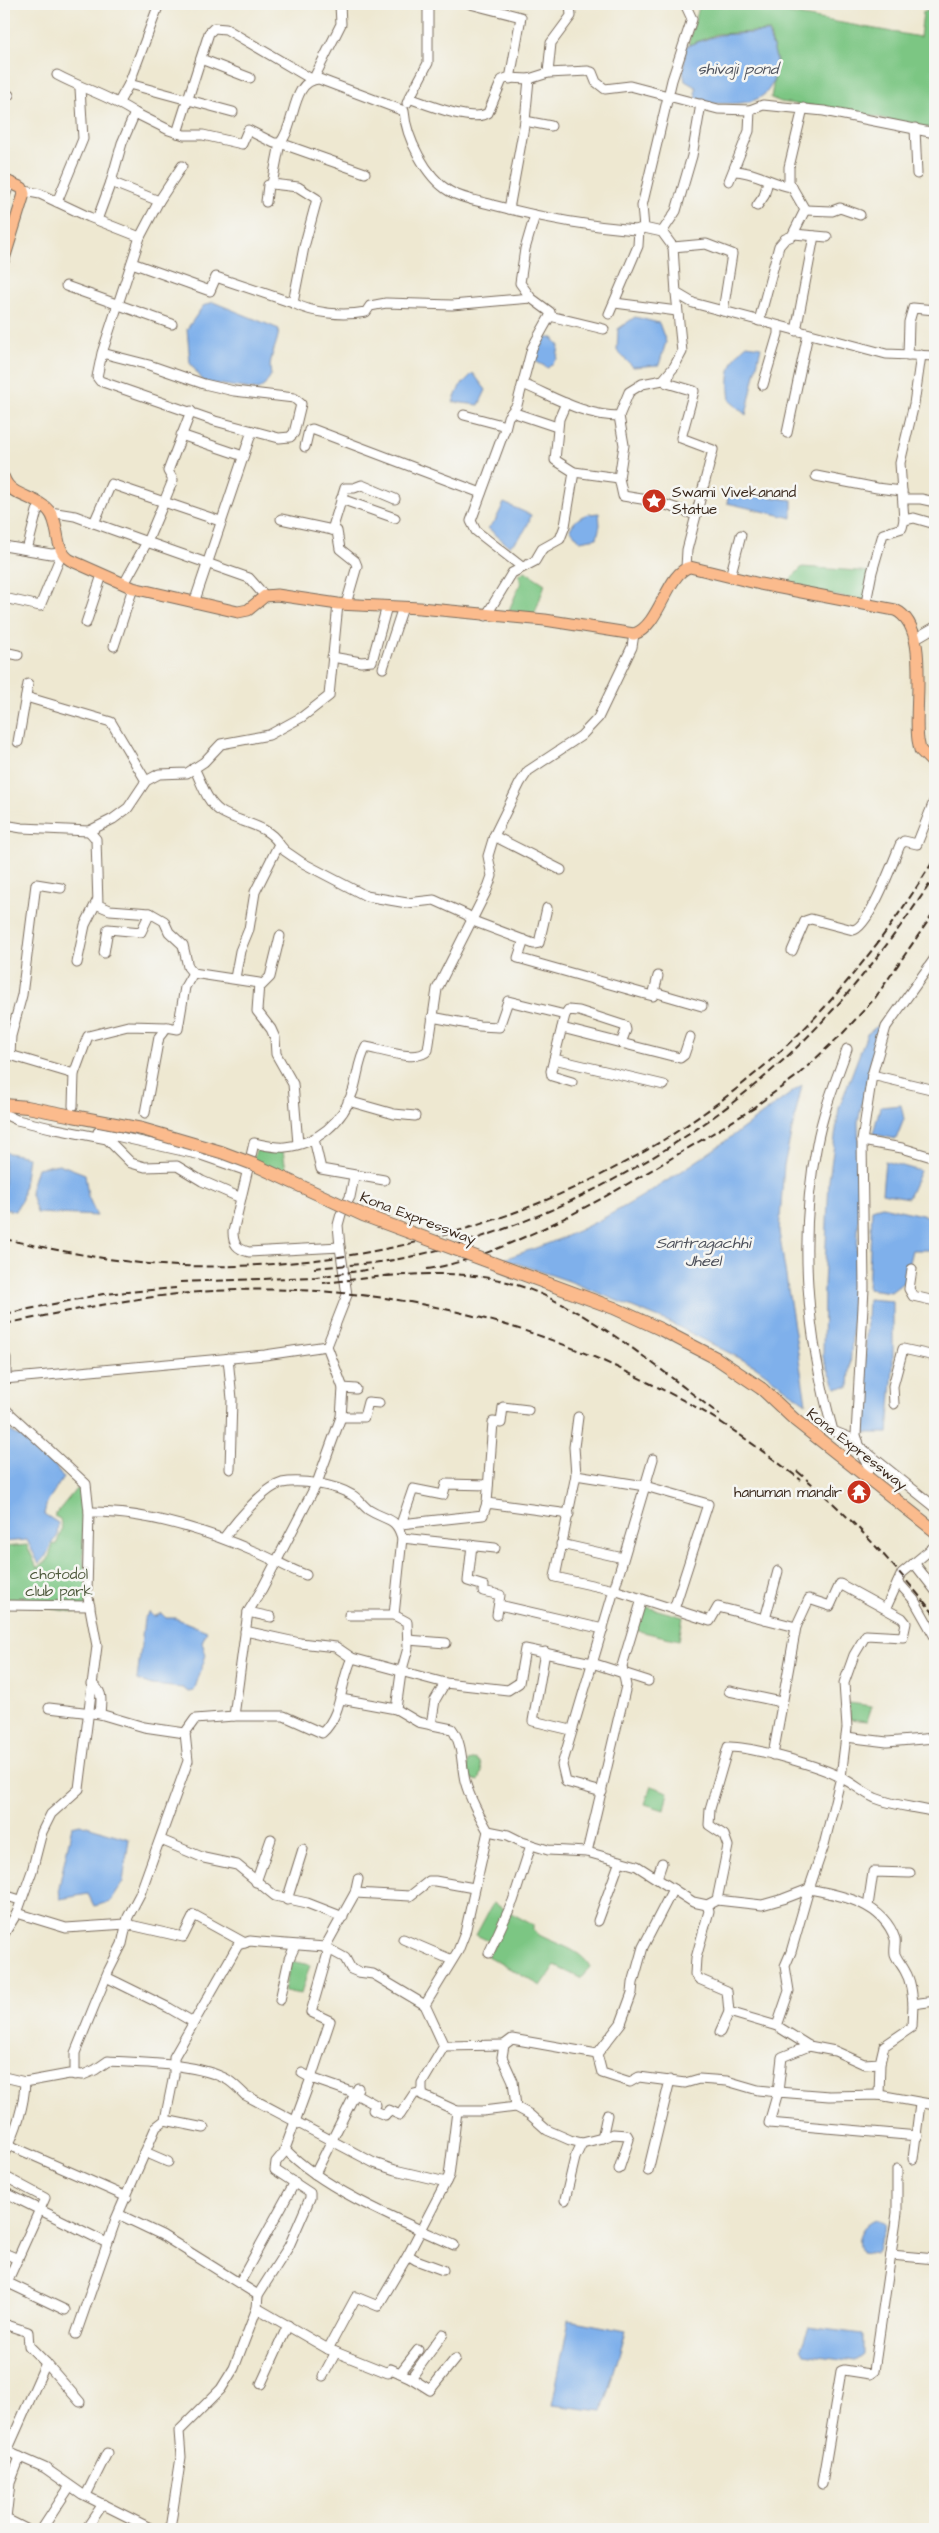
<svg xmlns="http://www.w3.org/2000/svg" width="939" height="2533" font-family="'Architects Daughter',sans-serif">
<rect width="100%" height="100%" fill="#f6f6f2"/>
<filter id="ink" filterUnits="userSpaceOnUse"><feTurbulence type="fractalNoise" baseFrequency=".02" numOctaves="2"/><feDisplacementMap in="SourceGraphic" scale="10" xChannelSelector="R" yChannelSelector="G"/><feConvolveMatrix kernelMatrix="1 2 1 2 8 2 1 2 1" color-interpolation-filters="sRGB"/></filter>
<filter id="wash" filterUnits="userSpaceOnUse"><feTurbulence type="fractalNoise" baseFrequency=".0096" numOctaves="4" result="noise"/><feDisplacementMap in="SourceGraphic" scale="20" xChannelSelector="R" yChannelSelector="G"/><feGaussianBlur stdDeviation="1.12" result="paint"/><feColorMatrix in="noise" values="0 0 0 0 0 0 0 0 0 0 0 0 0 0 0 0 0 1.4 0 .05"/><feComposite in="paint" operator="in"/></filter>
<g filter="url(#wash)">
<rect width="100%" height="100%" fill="#eee8d1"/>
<g fill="#7cc683" stroke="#5c7850">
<polygon points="700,4 775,11 920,37 923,12 935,9 935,130 858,113 781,102 771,98 777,61 769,31 717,34 688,45"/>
<polygon points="802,567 872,572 865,601 784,586"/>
<polygon points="525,571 545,584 534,616 509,610 521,582 519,575"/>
<polygon points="257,1148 283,1151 286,1169 284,1176 252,1163"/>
<path d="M77 1488 82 1492C84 1532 81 1572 91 1611L75 1612 4 1602V1547L27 1545 37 1568 48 1560 53 1544 56 1545 62 1529 60 1519 54 1516Z"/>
<polygon points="640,1605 683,1617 679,1640 634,1630"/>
<polygon points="849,1703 872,1706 867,1721 850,1719"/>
<polygon points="475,1759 480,1762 482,1772 479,1781 471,1779 467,1772 468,1761"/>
<polygon points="651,1786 668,1792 664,1810 645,1804"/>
<path d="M493 1903 533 1925V1931C551 1944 580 1947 590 1967L580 1978 555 1966 541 1986 487 1956 495 1944 476 1935Z"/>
<polygon points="291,1961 310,1965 301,1994 284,1991"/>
</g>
<g fill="#7fb0eb" stroke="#5d6d84">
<path d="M768 32C770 41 776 53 776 62 775 112 735 103 698 103L695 93 697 88 685 81 683 71 686 46 719 35Z"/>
<path d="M213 302 279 329C278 346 267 358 271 375L265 385 258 390 204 382 190 363 187 329 203 306Z"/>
<polygon points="635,317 659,323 666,342 659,365 633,367 617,351 618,329"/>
<polygon points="544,338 553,338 559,346 557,359 548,368 535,361 534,347"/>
<path d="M747 345 761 347 746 415 730 401C727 378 728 360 747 345Z"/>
<polygon points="473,373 486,390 479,405 453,402 460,386"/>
<polygon points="729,491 792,500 792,518 727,503"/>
<path d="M504 503 531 515C528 527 521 539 509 546L488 528 495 521Z"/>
<path d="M599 513 600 525 597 538 580 541 570 529C577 516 585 514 599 513Z"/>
<polygon points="884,1021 872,1057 858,1122 860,1198 849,1387 836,1388 823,1357 824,1286 829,1180 839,1108 867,1034"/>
<path d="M802 1085 784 1165 779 1232 806 1403 755 1366 669 1322 569 1281 504 1259C523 1252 543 1246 562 1238 649 1200 726 1141 802 1085Z"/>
<polygon points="901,1105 904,1119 896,1139 873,1134 880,1107"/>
<polygon points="4,1152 28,1157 22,1199 15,1211 4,1209"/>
<polygon points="885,1161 920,1171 908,1198 882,1193"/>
<polygon points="59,1164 85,1174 88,1196 97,1216 37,1213 30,1191 37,1168"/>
<polygon points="882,1206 935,1218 935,1250 912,1250 904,1282 891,1292 868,1289 872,1209"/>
<polygon points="868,1299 893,1301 893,1369 888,1433 861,1433"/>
<path d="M4 1428C28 1440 50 1454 63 1478L47 1502 44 1514 58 1523 57 1537C47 1546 50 1555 39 1564L27 1540 4 1542Z"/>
<polygon points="149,1612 154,1617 161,1613 166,1618 175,1618 207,1631 202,1642 206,1655 194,1691 188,1692 183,1688 152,1685 137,1680 144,1619"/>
<polygon points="80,1824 129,1839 123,1882 110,1902 94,1906 88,1894 60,1899 59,1887 72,1826"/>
<path d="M876 2219 886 2224 877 2254 861 2252C854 2238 863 2224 876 2219Z"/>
<polygon points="569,2320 626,2331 602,2411 552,2405"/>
<polygon points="809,2327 863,2334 863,2355 855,2361 804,2354 801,2348"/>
</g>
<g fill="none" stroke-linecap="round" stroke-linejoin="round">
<polyline stroke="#7fb0eb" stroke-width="7" points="934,2529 935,2528"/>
</g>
</g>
<g filter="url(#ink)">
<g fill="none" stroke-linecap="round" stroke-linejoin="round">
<defs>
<g id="minor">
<polyline points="470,4 521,17 510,79"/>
<polyline points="685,4 692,19 672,80 642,206 644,228 662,232 673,247 676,293 693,303 886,354 935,356"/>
<polyline points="201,59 250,78"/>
<polyline points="548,73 588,71 592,72 596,82 605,89 630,86 718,109 750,110 763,105 824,111 935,133"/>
<path d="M57 75C83 89 110 96 135 113"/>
<polyline points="129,84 233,112"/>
<polyline points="4,92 9,95"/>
<path d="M409 98C426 104 472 123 488 113L502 80 507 78 529 79 548 73 551 43 571 16 570 4"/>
<polyline points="119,102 129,84 159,4"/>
<polyline points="407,103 428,63 428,4"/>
<polyline points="525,121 551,126"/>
<polyline points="915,128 917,174"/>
<polyline points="177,133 209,33 214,28 226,29 313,80 341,24 340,4"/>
<path d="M734 171C755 171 771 184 792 187"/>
<polyline points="729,181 749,131 750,110"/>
<path d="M111 182 122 143 135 113 169 130 184 135H203L242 144 248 130 274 143H280C296 126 291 80 319 79L404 111C406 138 426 177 449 191 462 199 479 201 493 205 539 217 587 226 635 230L644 228"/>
<polyline points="24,191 40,194 89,217 140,237 159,201 111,182 97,220"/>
<polyline points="4,199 10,182"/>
<polyline points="159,201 182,166"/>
<polyline points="57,202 83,139 80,88"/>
<polyline points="266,202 268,185 272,184"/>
<polyline points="757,206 764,196 768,181"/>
<polyline points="509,209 525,121 529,79"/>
<polyline points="805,210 832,211 840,208 860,215"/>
<polyline points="662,232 676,211 692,156 701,104"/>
<polyline points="794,234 827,237"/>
<polyline points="673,247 706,244 732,254 723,311"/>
<path d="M132 263 210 291 216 277 293 303C314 314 343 316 366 312L370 306 386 303 452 305 531 298"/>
<polyline points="66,286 172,324"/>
<polyline points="676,293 682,352 674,367 663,380 642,384 629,392 619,416 624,445 619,478 623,496 654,501 696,515"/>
<polyline points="293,303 304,247 317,199 298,187 272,184 280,143 365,173"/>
<polyline points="615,303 677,311"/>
<polyline points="609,314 638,246 639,229"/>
<polyline points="550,316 604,329"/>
<polyline points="759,321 779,246 785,239 792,236 805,210 789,182 789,167 803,108"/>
<polyline points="796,331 814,236"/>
<polyline points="102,353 149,365 204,384 234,391 294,398 301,404 294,433 290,437 279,438 215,421 100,381 97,377 102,353 140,237"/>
<polyline points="908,355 909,322 913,308 935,310"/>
<polyline points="669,375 667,383 694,391 681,438 713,450 687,550 686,568"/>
<path d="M523 384C554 397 584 416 619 416"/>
<polyline points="763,385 778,334 778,326"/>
<polyline points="566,403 559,419 555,460 574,472 619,478"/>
<polyline points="191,411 168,471 173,480 164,502 220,521"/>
<polyline points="512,412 557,427"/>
<polyline points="464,415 502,425 505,429 471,521 476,531 522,567"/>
<polyline points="505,429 508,417 517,405 532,348 550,316 550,312 531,298 520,283 525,249 535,215"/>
<polyline points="787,433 808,334"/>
<polyline points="181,435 243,456"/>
<polyline points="305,447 309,430 312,429 481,493"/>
<polyline points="816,476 877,488 902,491"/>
<polygon points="111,484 164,502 147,542 94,523"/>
<polyline points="341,499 395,518"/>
<polyline points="903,499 921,499 935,502"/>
<polyline points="50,512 75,516 94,523"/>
<polyline points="281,519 337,531 340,549 355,561 357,566 346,604"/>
<polyline points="904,520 914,518 935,524"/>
<polyline points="332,530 345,488 354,488 362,485 395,499"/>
<polyline points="4,546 51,554 62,553 40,606 4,598"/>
<polyline points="27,550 37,511 42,505"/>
<polyline points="730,577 741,535"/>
<polyline points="124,584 147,542 249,578 265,596"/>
<polyline points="194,603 252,431"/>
<polyline points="866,603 872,572 883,534 902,528 904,520 900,463 914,404 921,355"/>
<polyline points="486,616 512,573 535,561 542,549 560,539 565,526 574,472"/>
<polyline points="86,623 102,575"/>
<polyline points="916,638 935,627"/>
<polyline points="114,646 133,588"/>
<polyline points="4,652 18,655"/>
<polyline points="332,657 361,662 372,661 387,606"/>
<polyline points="383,668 403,607"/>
<polyline points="26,697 111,722 146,781"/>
<polyline points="18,742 28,684"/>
<path d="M194 768C202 783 206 801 220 811 238 823 268 824 279 844L255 892 249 929 240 951 235 978"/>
<polyline points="4,825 22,828 89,831 113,819 128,808 146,781 159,774 187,773 204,762 221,744 269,735 302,717 329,696 338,604"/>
<polyline points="89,831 96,839 98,905 110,910 150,913 164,921 169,932 183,945 188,967 193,973 259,983 257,1011 271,1029 275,1038 276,1054 293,1084 298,1144"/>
<polyline points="494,836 561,870"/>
<polyline points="279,844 285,851 301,862 366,896 407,903 434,900 467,915 473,921 534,944 539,943 547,908"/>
<polyline points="61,888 36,884 22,995 11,1036 10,1055 74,1074"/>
<polyline points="524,940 518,958 645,994 653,996 658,976"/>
<path d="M792 951 805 921 811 919 853 930C869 927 893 862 900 845L904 841 917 844 935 799"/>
<polyline points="104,953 108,929 141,932 150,913"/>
<polyline points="77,963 85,925 97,901"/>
<polyline points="260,987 270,977 280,936"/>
<polyline points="654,992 702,1006"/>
<polyline points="565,1015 568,1010 579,1011 625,1026 626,1030 621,1043"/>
<polyline points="432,1017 479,1026 499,1027 508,1001 565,1015 551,1071 552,1076 572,1082"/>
<polyline points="562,1028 680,1058 684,1055 690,1037"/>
<path d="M847 1049C836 1080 823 1111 817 1144 798 1238 807 1338 833 1431L858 1441"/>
<polyline points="554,1059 664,1085"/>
<polyline points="872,1075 935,1090"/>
<polyline points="348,1101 394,1114 415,1116"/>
<polyline points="73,1106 74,1074 88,1036 128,1026 167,1027"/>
<polyline points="145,1113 159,1037 167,1027 178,1029 185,987 193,973"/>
<polyline points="4,1114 17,1120 51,1128 107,1139 131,1163 145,1167 177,1166 202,1181 241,1198"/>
<polyline points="98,1132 201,1155 247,1171"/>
<polyline points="314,1139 321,1169 384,1180"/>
<polyline points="862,1141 902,1148 935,1158"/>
<polyline points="340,1247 338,1225 341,1214 350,1197 354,1177"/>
<polyline points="912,1269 909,1289 913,1296 935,1301"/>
<polyline points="6,1358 6,1379"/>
<polyline points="228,1358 232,1399 230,1469"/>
<path d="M4 1379 265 1355 327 1346 347 1295 340 1247 249 1252C237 1249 233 1244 233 1232L254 1143C264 1145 275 1148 285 1147 317 1144 343 1122 353 1091 358 1076 358 1061 366 1047 382 1050 418 1063 428 1050L437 989 487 890 492 876 488 856 494 836 520 783 528 771 581 736 598 718 632 647 634 634"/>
<polyline points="343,1388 356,1389"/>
<polyline points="894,1404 893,1386 903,1349 935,1356"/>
<polyline points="4,1408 86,1484 89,1512 87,1592 97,1646 79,1789 51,1814 42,1832 32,1871 17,1913 4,1934"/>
<polyline points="341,1417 364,1417 368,1402 379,1403"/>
<polyline points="578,1417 574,1447 576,1475 555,1577 614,1590 710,1621 718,1607 796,1627"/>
<polyline points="859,1446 935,1507"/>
<polyline points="870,1469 863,1457 856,1435 864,1288 862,1141 872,1075 886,1027 935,958"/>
<polyline points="576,1475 645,1486 708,1504 674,1609"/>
<polyline points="487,1503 493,1422 501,1423 503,1407 528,1410"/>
<path d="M89 1512C146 1511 205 1530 258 1553 275 1560 289 1569 306 1575"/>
<polyline points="401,1524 413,1489 443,1495 446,1484 488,1485"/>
<polyline points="399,1528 401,1524 483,1515 487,1503 569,1514"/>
<path d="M224 1538C235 1523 263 1488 282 1483 301 1479 336 1485 352 1495 359 1499 363 1506 369 1510 386 1521 396 1516 402 1538L394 1615 407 1622 408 1648 401 1673 396 1709 418 1722 452 1729C463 1744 461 1764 465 1781 470 1799 479 1815 488 1831L508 1835 522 1842 548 1850 587 1852 637 1866 693 1902 707 1905 717 1900 762 1905 783 1899 809 1889"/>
<polyline points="402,1538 495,1548"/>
<polyline points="561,1544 623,1558"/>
<polyline points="472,1545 468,1581 484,1586 483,1591 500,1595 497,1615"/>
<polyline points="914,1563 935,1590"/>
<polyline points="898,1582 914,1600 935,1637"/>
<polyline points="4,1605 90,1606"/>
<polyline points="499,1605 603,1629"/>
<polyline points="886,1608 902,1573 935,1546"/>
<polyline points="248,1612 271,1617"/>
<polyline points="349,1615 394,1615"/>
<polyline points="765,1619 778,1571"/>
<polyline points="245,1631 300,1643 336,1647 352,1658 445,1683 508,1690 519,1683 525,1649 592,1663 648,1681"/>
<polyline points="408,1640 446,1643"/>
<polyline points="545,1652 533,1721 571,1730"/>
<path d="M91 1684C104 1691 101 1700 100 1714"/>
<polyline points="729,1691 781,1702"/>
<polyline points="341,1699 396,1709"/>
<polyline points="49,1708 100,1714 144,1727 185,1733"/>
<polyline points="234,1716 248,1612 262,1589 317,1483 341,1417 343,1388 327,1346"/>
<polyline points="431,1725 435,1700 445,1683"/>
<polyline points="846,1737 887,1742 935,1738"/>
<path d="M773 1755 796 1627 809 1599 830 1606 840 1584 902 1618 906 1623 903 1637 866 1635 854 1655 844 1683 847 1728 841 1777 824 1845 809 1889C840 1895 883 1902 895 1939 896 1943 894 1949 895 1954 897 1960 902 1965 905 1971 911 1981 912 1993 913 2004L935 2001"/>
<polyline points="602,1792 566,1782 562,1765 653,1459"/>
<polyline points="488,1831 465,1933 458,1951 425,2005 444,2046 504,2045 502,2057 513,2081 516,2107"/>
<polyline points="161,1840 204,1858 237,1865 275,1896 307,1903 343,1917"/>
<polyline points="587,1852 626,1686 622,1666 642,1599"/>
<polyline points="657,1878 662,1863"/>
<path d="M358 1879 355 1893 325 1947 328 1953 311 2012 330 2021 311 2078 285 2149C323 2189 403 2222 454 2245"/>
<polyline points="256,1882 271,1839"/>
<polyline points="355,1893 410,1896 429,1881 435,1881 474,1888"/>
<polyline points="4,1895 20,1900"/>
<polyline points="287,1900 303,1849"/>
<path d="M717 1900 728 1846 724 1835 709 1825 710 1809 728 1747C750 1746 823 1767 842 1778 854 1784 864 1793 875 1798 895 1806 915 1807 935 1812"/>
<polyline points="707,1905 709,1911 696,1958 695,1974 699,1979 727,1991 729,2012 777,2026 809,2046 835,2051 864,2064 880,2063 884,2046 912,2027 913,2004"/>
<polyline points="868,1906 873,1872 910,1873"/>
<polyline points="17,1913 66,1928 126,1924 183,1937 194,1915 245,1943"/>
<polyline points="598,1921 620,1861"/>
<polyline points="403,1939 452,1960"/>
<polyline points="489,1953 513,1901 531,1845"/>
<polyline points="106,1977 169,2008 193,2022"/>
<polyline points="280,2000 289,1959 295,1946"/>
<polyline points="777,2026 789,1991 785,1966 791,1952 809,1889"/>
<polyline points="720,2032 729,2012"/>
<polyline points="504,2045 512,2039 597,2054 602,2073 630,2082 639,2077 685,2083 699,2079 727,2081 758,2090 778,2092 782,2057 809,2046"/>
<polyline points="444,2046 422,2083 422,2095 457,2111 483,2111 516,2107 529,2114 547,2130 570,2140 582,2143 602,2138 607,2115"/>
<polyline points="597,2054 621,2023 632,1993 633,1983 643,1947 673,1889"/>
<polyline points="302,2073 311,2078 354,2093 376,2105 373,2110 385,2115 389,2110 400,2115 414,2094 422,2092"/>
<path d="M75 2075V2053L108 1972 122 1944 128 1917 140 1894 188 1761 185 1733 195 1719 234 1716H284L322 1733C343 1714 340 1682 352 1658"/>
<path d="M4 2077 25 2082 69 2074 83 2075 95 2070 108 2061C142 2063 198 2063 228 2080 234 2084 240 2090 245 2095L374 2163 395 2170 446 2182"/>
<polyline points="879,2095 880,2063"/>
<polyline points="165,2120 204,2128"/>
<polyline points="918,2136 769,2123 778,2092 829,2096 879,2095 935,2105"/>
<polyline points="602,2138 613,2134 627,2135 629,2139 619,2169"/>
<polyline points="9,2145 127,2197"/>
<polyline points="145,2152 168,2162"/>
<path d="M4 2154C16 2131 24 2108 25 2082"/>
<polyline points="913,2159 920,2104"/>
<polyline points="648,2171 670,2080"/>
<polyline points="315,2174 358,2088"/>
<polyline points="4,2176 45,2198 4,2289"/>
<polyline points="4,2192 107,2243"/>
<polyline points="565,2200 575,2158 582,2143"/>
<polyline points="120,2215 162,2235 258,2295"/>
<polyline points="4,2253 18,2259"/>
<polyline points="891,2255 935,2259"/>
<polyline points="443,2270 416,2260 408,2255 449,2176 457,2111"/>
<polyline points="4,2281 65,2310"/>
<polyline points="240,2282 295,2182"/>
<polyline points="257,2308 328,2349 388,2373 391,2369 411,2378 443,2334"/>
<polyline points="4,2324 28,2332 29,2346 46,2363"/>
<polyline points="76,2334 116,2219 156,2127 165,2120 174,2075 174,2057 238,1945 250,1941 260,1942 325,1947 345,1958 351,1969 358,1972 373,1974 425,2005"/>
<polyline points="328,2349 356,2297 378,2306 408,2255"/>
<polyline points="400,2373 418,2350"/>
<polyline points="323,2376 336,2352"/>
<polyline points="411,2378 430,2390 455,2359"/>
<polyline points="261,2384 288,2325"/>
<polyline points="4,2450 45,2468 82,2494 152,2529"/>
<polyline points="7,2451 46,2363 80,2402"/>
<polyline points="20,2457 10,2483 6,2519 26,2529"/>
<polyline points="822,2484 841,2371 844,2370 870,2374 874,2371 897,2213 897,2169"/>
<polyline points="86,2495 107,2453"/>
<polyline points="42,2529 70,2486"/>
<polyline points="86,2529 103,2504"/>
<polyline points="170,2529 181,2457 179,2431 221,2389 234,2368 257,2308 258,2295 289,2246 310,2198 310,2193 275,2170 276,2162 286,2150"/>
</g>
<g id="major">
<polyline points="4,180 22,188 24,194 4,259"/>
<path d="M4 478C10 497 37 496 49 511 61 525 53 549 70 560L133 588 238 612 248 610 265 596 277 595 338 604 420 608 545 620 634 634C660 626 667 572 690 567L760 584 895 610C931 626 913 706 918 740L920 750 935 765"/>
</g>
<g id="highway">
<polyline points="4,1105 27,1107 73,1116"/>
<polyline points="762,1389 795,1420 935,1531"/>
</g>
</defs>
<use href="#minor" stroke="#7a6c5d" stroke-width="11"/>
<use href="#major" stroke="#7a6c5d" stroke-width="13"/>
<use href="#highway" stroke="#7a6c5d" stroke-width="14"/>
<use href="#minor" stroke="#fff" stroke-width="9"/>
<use href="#major" stroke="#fbbb8d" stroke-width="11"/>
<use href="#highway" stroke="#fbbb8d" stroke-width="12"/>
<g stroke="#3b2a1e" stroke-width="2" stroke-dasharray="8 4" stroke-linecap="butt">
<polyline points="750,1110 797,1076 843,1033 875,998 935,911"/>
<path d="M4 1239C62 1251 121 1264 181 1266 419 1273 657 1187 822 1010 865 963 902 912 935 858"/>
<path d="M314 1268C345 1265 378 1264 409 1257 541 1228 678 1155 779 1064 840 1009 890 944 935 876"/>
<path d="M427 1269C467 1263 505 1246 542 1229 616 1194 686 1149 756 1107"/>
<path d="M386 1276C420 1274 454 1272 489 1278 571 1292 655 1366 720 1415"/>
<polyline points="180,1282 316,1277 373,1269"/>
<polyline points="323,1283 393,1275"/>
<polyline points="4,1314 103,1294 176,1288"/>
<path d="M4 1324C69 1311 134 1297 200 1292 356 1280 509 1311 647 1382 674 1395 701 1409 725 1425 751 1442 776 1461 801 1480"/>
<path d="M797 1471C849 1515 893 1563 935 1615"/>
</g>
<defs>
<polyline id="highway-bridge" points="73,1116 142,1129 221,1152 253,1164 363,1215 614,1308 660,1329 716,1358 762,1389"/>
</defs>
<use href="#highway-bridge" stroke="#7a6c5d" stroke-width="14" stroke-linecap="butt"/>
<use href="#highway-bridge" stroke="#fbbb8d" stroke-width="12"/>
</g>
</g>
<defs>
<symbol id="sight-disc" viewBox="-11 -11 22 22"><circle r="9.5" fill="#c8321e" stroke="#f6f6f2"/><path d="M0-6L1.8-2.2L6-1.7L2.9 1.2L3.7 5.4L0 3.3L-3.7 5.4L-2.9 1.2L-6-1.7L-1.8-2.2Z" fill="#fff"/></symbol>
<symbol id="temple-disc" viewBox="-11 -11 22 22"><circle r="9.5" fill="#c8321e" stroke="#f6f6f2"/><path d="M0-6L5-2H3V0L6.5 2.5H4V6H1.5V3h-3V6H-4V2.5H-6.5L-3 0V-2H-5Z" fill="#fff"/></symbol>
</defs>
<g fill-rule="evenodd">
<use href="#sight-disc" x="640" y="487" width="28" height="28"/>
<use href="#temple-disc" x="845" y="1478" width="28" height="28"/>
</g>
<g text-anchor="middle" stroke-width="5" stroke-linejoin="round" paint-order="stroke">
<g font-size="15" fill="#3b2a1e" stroke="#f6f6f2" text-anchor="start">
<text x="672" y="497">Swami Vivekanand<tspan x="672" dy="17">Statue</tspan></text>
<text x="842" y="1497" text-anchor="end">hanuman mandir</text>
</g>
<g font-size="15" fill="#3b2a1e" stroke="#f6f6f2">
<text transform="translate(418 1218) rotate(21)" y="5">Kona Expressway</text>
<text transform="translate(857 1449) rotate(38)" y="5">Kona Expressway</text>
</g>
<g font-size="15" fill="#4e593c" stroke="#f6f6f2">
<text x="59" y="1579">chotodol<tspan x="59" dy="17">club park</tspan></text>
</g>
<g font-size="16" font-style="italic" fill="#4f525c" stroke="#f6f6f2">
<text x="738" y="74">shivaji pond</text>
<text x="703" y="1248">Santragachhi<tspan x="703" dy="18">Jheel</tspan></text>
</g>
</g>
<rect width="939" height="2533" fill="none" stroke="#f6f6f2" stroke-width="20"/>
</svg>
